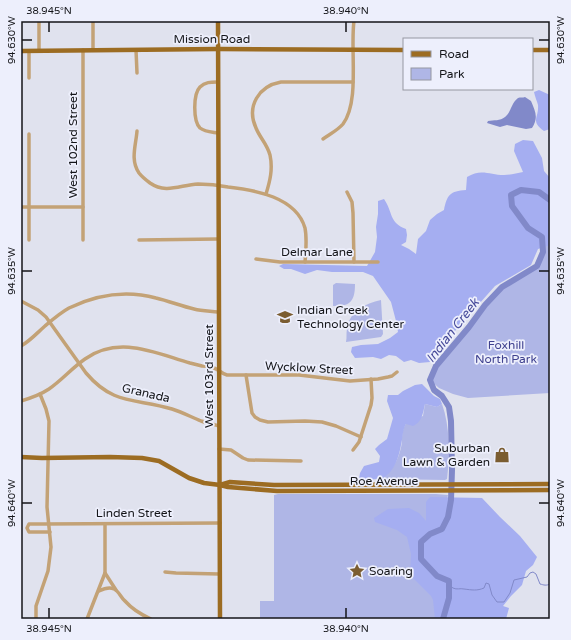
<svg xmlns="http://www.w3.org/2000/svg" width="571" height="640" font-family="'Varela Round',sans-serif">
<rect width="100%" height="100%" fill="#e0e2ee"/>
<g fill="#afb6e6">
<polygon points="550,200 550,393 468,398 453,394 439,388 430,380 436,366 469,327 485,305 502,287 537,266 543,252 542,237"/>
<path d="M336 283 355 284C355 301 350 307 333 306V285Z"/>
<path d="M381 300 383 334 381 337 346 342C347 338 346 333 347 329 350 310 365 304 381 300Z"/>
<path d="M425 404 437 407 442 404C450 426 450 456 447 479L445 480 378 479C393 474 400 456 402 442 402 436 402 429 406 424 410 420 418 418 423 416Z"/>
<polygon points="278,494 436,494 448,495 444,514 435,581 437,619 260,619 260,601 274,601 274,495"/>
</g>
<g fill="#a5aef1">
<path d="M539 90 550 95V129L544 131C530 121 539 118 538 105 537 101 535 97 534 92Z"/>
<path d="M523 140 533 141 542 158 544 171 550 178V245L538 249 531 265 495 286 455 331 449 341 437 355 430 362 419 363 411 360 404 362 396 356 389 355 381 359 373 357 355 358 351 352 352 347 361 345 378 344 390 338 398 332 396 321 391 302 373 276 363 272H332L317 270 305 274 291 269H284L279 266 283 264 367 266 375 252 377 237 376 227 378 214V201L384 199C393 212 389 223 406 229L407 235 406 242 401 245 409 249 416 254 418 239 426 231 430 220 437 214 444 210C447 195 450 191 466 190L467 177C481 168 490 175 504 175 511 175 517 173 523 172L514 151 515 144Z"/>
<path d="M422 384 434 396 440 399 442 404 437 407 425 404C423 413 422 422 413 426L406 424C402 431 403 437 401 445 399 457 393 477 378 479 372 480 365 479 359 479L360 473 364 466 379 462 380 456 375 449 379 445 387 439 393 418 387 401 388 395H398L403 391 415 385Z"/>
<polygon points="430,497 482,498 500,517 520,536 537,557 533,565 526,571 522,585 511,596 503,606 509,608 506,619 435,619 433,600 431,596 410,575 411,554 407,537 397,530 375,522 374,518 388,509 409,508 419,513 426,521 426,502"/>
</g>
<path fill="#8189c9" d="M525 97 531 101C535 111 539 117 532 128L526 129 507 125 500 127 487 123 488 121C494 120 500 121 505 117 511 113 511 103 518 98 520 97 523 98 525 97Z"/>
<g fill="none" stroke-linecap="round" stroke-linejoin="round">
<path stroke="#8189c9" stroke-width="1" d="M449 583C450 585 451 587 453 588 457 590 460 588 464 589 472 590 477 591 484 588L486 583 489 584 492 595 497 602H504L510 593 514 580 527 577 530 573 533 572 536 574 540 584C544 585 546 586 550 584"/>
<polyline stroke="#8189c9" stroke-width="6" points="443,619 449,598 449,581 437,576 421,559 421,542 430,534 442,529 448,517 451,500 452,470 451,421 449,407 442,396 434,390 430,380 436,366 469,327 485,305 502,287 537,266 543,252 542,237 528,228 512,206 511,195 521,190 539,192 550,200"/>
<g stroke="#c3a276" stroke-width="3.5">
<polyline points="93,50 93,21"/>
<polyline points="136,50 137,73"/>
<polyline points="29,51 29,78"/>
<polyline points="39,51 39,21"/>
<path d="M217 82C211 82 205 82 200 87 193 94 193 121 200 128 205 132 212 132 218 133"/>
<path d="M137 131C136 145 130 160 139 173 142 177 146 180 150 183 166 194 180 185 198 184 208 184 218 185 228 187 255 190 296 197 305 228 307 238 306 251 305 262"/>
<polyline points="29,134 29,240"/>
<path d="M323 139C330 134 338 130 343 124 360 101 350 50 354 21"/>
<polyline points="347,192 352,202 353,213 354,262"/>
<path d="M266 194C270 181 273 169 270 155 267 144 260 138 256 128 246 106 259 86 281 82H353"/>
<polyline points="21,207 83,207"/>
<polyline points="83,240 83,50"/>
<polyline points="139,240 218,239"/>
<polyline points="256,259 280,262 378,262"/>
<path d="M21 301 38 310 46 317 86 373C114 406 136 398 172 409 182 412 191 417 201 421 207 423 213 424 219 426"/>
<path d="M21 346C30 341 37 333 45 326 52 320 60 313 69 308 96 295 126 290 156 298 169 301 181 306 194 309 202 311 210 311 218 312"/>
<polyline points="246,375 252,413 255,417 260,420 268,422 305,421 322,422 336,426 361,437"/>
<path d="M21 401C31 398 40 395 49 389 62 380 72 368 85 359 119 335 155 353 190 363 194 364 198 365 202 366 206 366 211 366 214 368 220 370 220 373 227 375H299L350 381 378 379 388 377 392 376 397 372"/>
<polyline points="219,449 231,450 243,458 248,460 301,461"/>
<polyline points="353,450 359,442 371,405 372,398 371,379"/>
<polyline points="50,532 29,532 27,528 29,524 44,524 220,523"/>
<polyline points="165,572 176,573 219,574"/>
<polyline points="105,573 116,590"/>
<path d="M99 591C103 589 110 587 114 589 119 591 121 598 125 601 132 609 142 615 151 619"/>
<polyline points="36,619 36,606 48,571 51,547 47,507 49,421 46,409 40,394"/>
<polyline points="87,619 105,573 105,524"/>
</g>
<g stroke="#9c6c22" stroke-width="4.5">
<polyline points="218,21 220,619"/>
<polyline points="532,50 550,50"/>
<polyline points="21,51 218,49 404,50"/>
<polyline points="21,457 42,458 110,457 142,458 159,461 189,478 204,483 220,485 228,487 277,491 550,490"/>
<polyline points="220,485 230,482 274,485 550,484"/>
</g>
</g>
<path fill="none" stroke="#141519" stroke-width="1.5" d="M49 22V32M346 22V32M22 40H32M539 40H549M22 271H32M539 271H549M22 503H32M539 503H549M49 608V618M346 608V618"/>
<defs>
<symbol id="school-bare" viewBox="-9 -9 18 18"><path d="M0-5L7-2L0 1L-7-2ZM-4 1L0 2.5L4 1V4Q0 6-4 4Z" fill="#7b5d31" stroke="#edeffc" stroke-width="2.5" paint-order="stroke"/></symbol>
<symbol id="shop-bare" viewBox="-9 -9 18 18"><path d="M-5-2.5h2.3a2.7 3.5 0 0 1 5.4 0H5L5.5 6h-11ZM-1.5-2.5h3a1.5 2.3 0 0 0-3 0Z" fill="#7b5d31" stroke="#edeffc" stroke-width="2.5" paint-order="stroke"/></symbol>
<symbol id="sight-bare" viewBox="-9 -9 18 18"><path d="M0-6L1.8-2.2L6-1.7L2.9 1.2L3.7 5.4L0 3.3L-3.7 5.4L-2.9 1.2L-6-1.7L-1.8-2.2Z" fill="#7b5d31" stroke="#edeffc" stroke-width="2.5" paint-order="stroke"/></symbol>
</defs>
<g fill-rule="evenodd">
<use href="#school-bare" x="274" y="306" width="22" height="22"/>
<use href="#shop-bare" x="491" y="444" width="22" height="22"/>
<use href="#sight-bare" x="346" y="560" width="22" height="22"/>
</g>
<g text-anchor="middle" stroke-width="3.5" stroke-linejoin="round" paint-order="stroke">
<g font-size="12" fill="#141519" stroke="#edeffc">
<text x="212" y="43">Mission Road</text>
<text transform="translate(73 145) rotate(-90)" y="4">West 102nd Street</text>
<text x="317" y="256">Delmar Lane</text>
<text transform="translate(309 368) rotate(3)" y="4">Wycklow Street</text>
<text transform="translate(209 376) rotate(-90)" y="4">West 103rd Street</text>
<text transform="translate(146 393) rotate(13)" y="4">Granada</text>
<text x="384" y="485">Roe Avenue</text>
<text x="134" y="517">Linden Street</text>
</g>
<g font-size="12" fill="#141519" stroke="#edeffc" text-anchor="start">
<text x="297" y="314">Indian Creek<tspan x="297" dy="14">Technology Center</tspan></text>
<text x="490" y="452" text-anchor="end">Suburban<tspan x="490" dy="14">Lawn &amp; Garden</tspan></text>
<text x="369" y="575">Soaring</text>
</g>
<g font-size="12" fill="#3f418f" stroke="#edeffc">
<text x="506" y="349">Foxhill<tspan x="506" dy="14">North Park</tspan></text>
</g>
<g font-size="13" font-style="italic" fill="#484c9b" stroke="#edeffc">
<text transform="translate(452 330) rotate(-52)" y="5">Indian Creek</text>
</g>
</g>
<rect width="571" height="640" fill="none" stroke="#edeffc" stroke-width="44"/>
<rect x="403" y="38" width="130" height="52" fill="#edeffc" stroke="#9698a1"/>
<rect x="411" y="51" width="20" height="6" fill="#9c6c22" stroke="#9698a1"/>
<text x="439" y="58" font-size="12" fill="#141519">Road</text>
<rect x="411" y="68" width="20" height="12" fill="#afb6e6" stroke="#9698a1"/>
<text x="439" y="78" font-size="12" fill="#141519">Park</text>
<rect x="22" y="22" width="527" height="596" fill="none" stroke="#141519" stroke-width="1.5"/>
<g font-size="10" text-anchor="middle" fill="#141519">
<text x="49" y="14">38.945°N</text>
<text x="346" y="14">38.940°N</text>
<text transform="translate(560 40) rotate(-90)" y="4">94.630°W</text>
<text transform="translate(11 40) rotate(-90)" y="4">94.630°W</text>
<text transform="translate(560 271) rotate(-90)" y="4">94.635°W</text>
<text transform="translate(11 271) rotate(-90)" y="4">94.635°W</text>
<text transform="translate(560 503) rotate(-90)" y="4">94.640°W</text>
<text transform="translate(11 503) rotate(-90)" y="4">94.640°W</text>
<text x="49" y="632">38.945°N</text>
<text x="346" y="632">38.940°N</text>
</g>
</svg>
